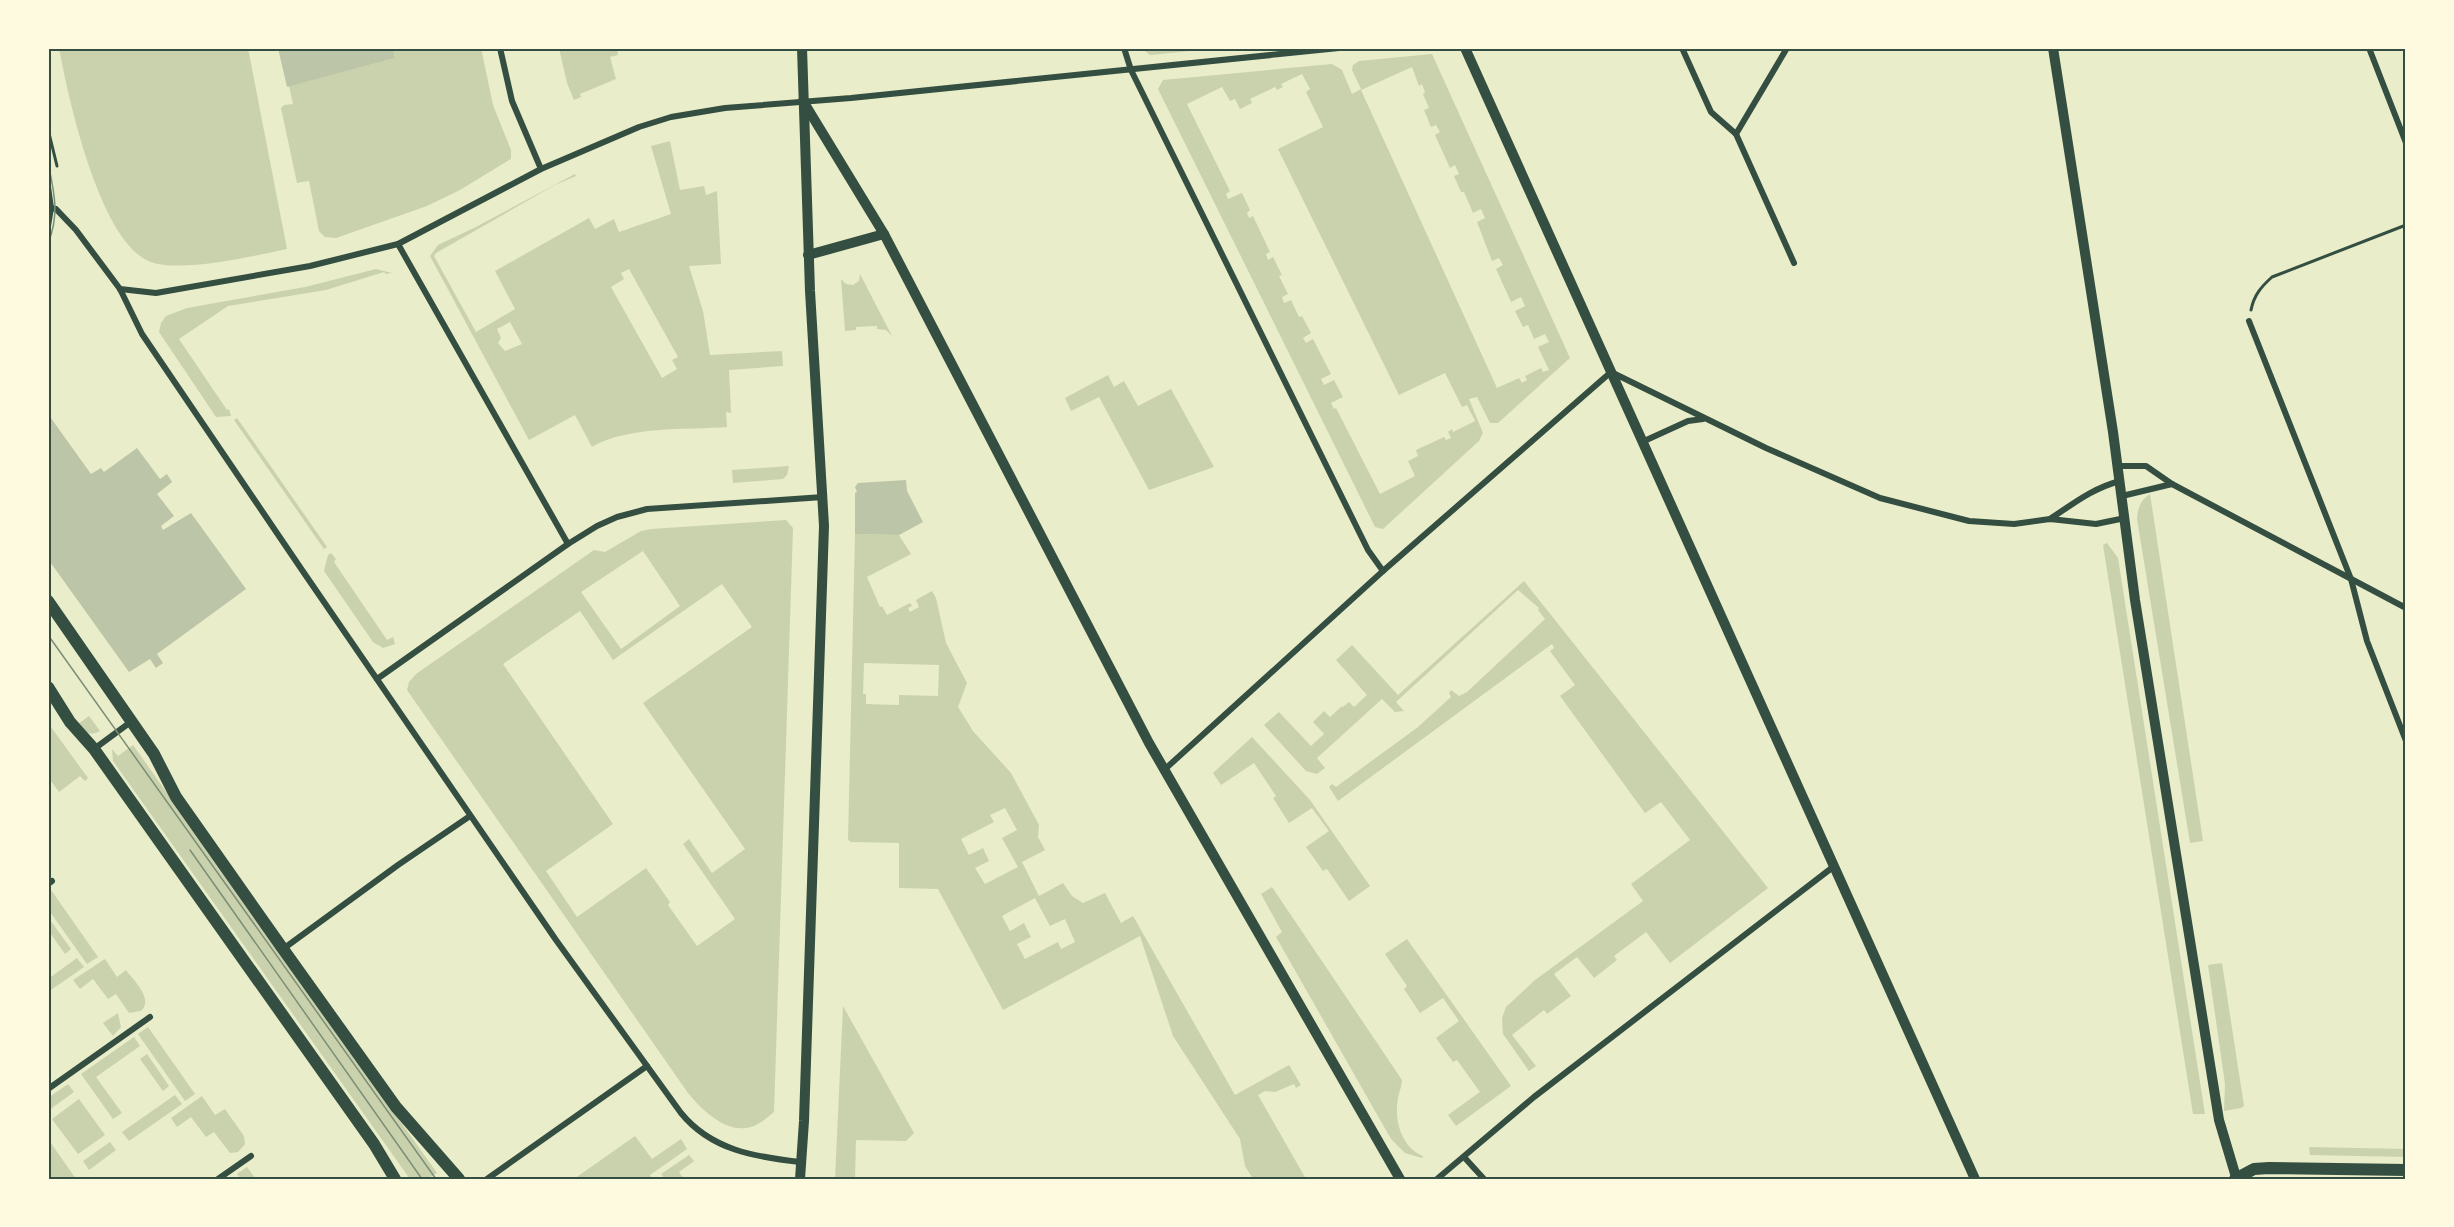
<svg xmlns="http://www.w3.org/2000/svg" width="2454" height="1227" font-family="Raleway,sans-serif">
<rect width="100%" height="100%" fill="#e9edc9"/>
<g fill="#cad2ad" fill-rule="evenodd">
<path d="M59 48H248L287 249C254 256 182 273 151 262 100 244 68 97 59 48Z"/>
<polygon points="393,48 481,48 493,105 511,150 511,159 460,190 427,206 336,238 325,237 319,231 309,181 297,183 281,108 284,105 293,104 289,86 395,58"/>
<polygon points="559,48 617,48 618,55 610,57 616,79 580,94 581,97 574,100 567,83"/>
<polygon points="1141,48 1221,48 1150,55"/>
<path d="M1432 54 1570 358 1498 423H1490L1477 397 1469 399 1483 433 1479 441 1383 529 1375 527 1158 89 1163 80 1332 64 1342 70 1352 94 1361 89 1352 70 1353 65 1359 61ZM1412 67 1419 86 1422 84 1425 92 1423 94 1429 108 1424 110 1431 127 1436 125 1440 132 1435 135 1450 168 1455 165 1459 174 1454 176 1461 192H1464L1473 213 1481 209 1485 218 1477 222 1492 261 1499 258 1503 265 1496 269 1511 302 1521 297 1525 306 1515 311 1523 327 1528 325 1534 339 1545 334 1549 342 1538 347 1549 370 1543 372 1541 368 1525 376 1527 380 1522 383 1519 378 1497 388 1361 90ZM1302 74 1310 89 1306 92 1323 127 1278 149 1399 395 1445 373 1462 407 1467 405 1475 421 1453 432 1452 429 1448 432 1451 438 1446 440 1444 437 1416 450 1418 456 1408 461 1415 476 1380 494 1336 408 1334 409 1331 403 1343 397 1334 380 1324 385 1321 379 1331 374 1313 339 1306 343 1303 338 1311 333 1302 316 1299 317 1291 300 1284 303 1282 297 1288 294 1279 276 1282 275 1273 257 1268 260 1266 254 1270 252 1253 216 1249 218 1247 213 1250 210 1242 193 1228 199 1226 194 1230 191 1187 104 1222 87 1230 101 1235 99 1240 109 1252 103 1250 99 1275 87 1277 90 1283 87 1281 84Z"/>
<path d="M670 141 680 190 704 186 706 195 717 191 721 264 689 266 703 311 710 355 782 351 783 366 729 370 731 413 726 412 727 427C687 430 626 426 592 447L575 415 529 440 430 256 438 245 476 227 575 174 576 176 555 185 436 253 434 256 476 332 515 309 495 271 589 218 595 229 614 219 619 232 671 214 651 146ZM629 269 678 357 672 360 677 369 662 378 611 287 624 279 621 273ZM510 322 522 344 505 351 498 343 501 338 497 329Z"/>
<polygon points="376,269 392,273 386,274 384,272 326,290 228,306 179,339 227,410 229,409 231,416 216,417 159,332 161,323 166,316 187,308 305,287"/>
<polygon points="860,274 892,336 886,330 877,329 877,326 856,327 856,330 845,331 841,279 846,284 853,285 859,281"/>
<polygon points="1108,375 1114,387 1124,381 1138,406 1171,389 1214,467 1149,490 1099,397 1071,411 1065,398"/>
<polygon points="237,418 327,547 324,549 234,420"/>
<polygon points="789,466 787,475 783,479 733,483 732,470"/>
<path d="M2150 494 2203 841 2190 843 2137 519C2138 507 2140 501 2150 494Z"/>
<path d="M786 520 793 528 774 1112C768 1117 761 1123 754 1126 728 1136 703 1111 688 1093L407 690 409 682 416 674 594 550 605 552 641 531 651 529ZM643 551 680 606 621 649 581 592ZM722 584 752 627 643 703 745 849 712 873 689 839 683 844 735 919 697 946 668 905 670 902 646 868 577 917 546 871 613 824 503 664 580 611 613 660Z"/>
<path d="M855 534 899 535 911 554 867 577 880 607 882 606 887 615 910 603 912 606 908 608 910 612 919 607 916 600 932 591 936 598 946 643 967 683 958 707 973 731 1011 773 1039 825 1038 837 1045 850 1022 862 1039 896 1063 883 1072 896 1083 903 1105 893 1121 923 1133 916 1235 1095 1289 1065 1301 1085 1296 1088 1294 1084 1275 1092 1265 1091 1258 1095 1306 1179H1253L1245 1166 1240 1139 1173 1036 1140 936 1003 1010 938 889 899 888V843L851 842 848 840ZM864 663 939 665 938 696 899 695V705L866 704V694H863ZM1005 808 1017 830 1002 838 1018 867 985 884 975 868 989 861 983 848 969 855 961 839 994 822 990 815ZM1035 898 1050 926 1065 919 1075 942 1061 949 1058 942 1025 959 1017 944 1031 937 1024 923 1010 931 1002 916Z"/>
<polygon points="2107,543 2118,558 2205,1114 2193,1114 2103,545"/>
<polygon points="331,553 336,559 334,562 387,640 393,637 395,644 383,648 373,642 324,571 328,555"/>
<polygon points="1524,581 1768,888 1670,963 1646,932 1614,956 1617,960 1594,978 1577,957 1554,974 1571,996 1547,1014 1544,1010 1512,1035 1536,1066 1529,1071 1503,1034 1502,1018 1506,1007 1535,980 1643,901 1631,884 1690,840 1661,802 1645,813 1560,696 1575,685 1550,651 1554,648 1552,644 1338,801 1329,787 1332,784 1336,787 1418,727 1451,697 1449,693 1451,690 1459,696 1467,692 1545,619 1538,610 1539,608 1518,590 1396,702 1404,711 1395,712 1382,699 1317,758 1325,768 1317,774 1306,771 1264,725 1279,712 1311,746 1324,734 1313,722 1324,711 1330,717 1342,706 1343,707 1349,702 1354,707 1367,695 1336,660 1352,645 1398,695"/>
<path d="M89 716 100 731C89 737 86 732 78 724Z"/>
<polygon points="51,727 88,778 85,781 80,776 59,792 48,777 48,729"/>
<polygon points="1252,737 1310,800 1370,886 1349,901 1327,869 1323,871 1306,847 1329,831 1312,808 1289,823 1273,798 1276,796 1254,763 1221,785 1213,773"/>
<polygon points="133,745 437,1173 427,1179 410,1179 113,761 112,749 118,756"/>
<path d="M1272 887 1402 1080C1402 1086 1399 1092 1398 1098 1394 1120 1401 1147 1423 1156L1422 1158 1405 1153 1391 1139 1276 937 1282 932 1261 894Z"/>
<polygon points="51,890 98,957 87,964 48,909 48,892"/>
<polygon points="48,917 71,949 65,954 48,930"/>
<polygon points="1407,939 1511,1086 1456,1126 1448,1115 1480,1092 1457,1060 1453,1062 1436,1038 1459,1021 1443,998 1420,1013 1404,989 1407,986 1385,954"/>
<polygon points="77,958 84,967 48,992 48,979"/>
<path d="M105 959 117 977 126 970C134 981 154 999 141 1011L129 1013 116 994 108 999 93 979 80 989 73 980Z"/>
<polygon points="2222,963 2244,1106 2241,1108 2224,1111 2225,1084 2208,965"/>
<polygon points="843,1006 914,1133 906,1141 856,1140 855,1179 835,1179"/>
<polygon points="118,1013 121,1027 113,1036 103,1023"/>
<polygon points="148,1027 195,1094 185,1101 138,1034"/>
<polygon points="134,1037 140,1046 96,1077 122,1113 113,1119 81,1074"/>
<polygon points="147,1054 169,1086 163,1091 140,1059"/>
<polygon points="68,1084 74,1092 48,1111 48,1098"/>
<polygon points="175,1095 182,1104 129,1141 122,1132"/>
<polygon points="202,1096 215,1115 225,1109 244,1136 245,1144 238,1152 230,1153 214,1132 206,1137 191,1117 177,1127 171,1118"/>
<polygon points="79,1099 105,1135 78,1154 52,1119"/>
<polygon points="635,1136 652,1159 681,1139 687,1149 650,1175 652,1179 574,1179"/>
<polygon points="48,1139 76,1179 48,1179"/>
<polygon points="110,1142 116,1150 89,1170 83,1161"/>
<polygon points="2309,1147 2406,1149 2406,1157 2310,1155"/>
<polygon points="689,1155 694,1161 679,1172 684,1179 665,1179 661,1174"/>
<polygon points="247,1167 256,1179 241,1179 237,1174"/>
</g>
<g fill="#bcc5a7">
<polygon points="278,48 393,48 395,58 287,87"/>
<polygon points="48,414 91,474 101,468 104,472 137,448 160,479 167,474 172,482 157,494 174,516 161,526 163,530 191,513 246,589 157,654 163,663 156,668 150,659 129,672 48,559"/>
<polygon points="906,480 907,491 923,522 899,535 855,534 855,493 857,492 855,487 858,483"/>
</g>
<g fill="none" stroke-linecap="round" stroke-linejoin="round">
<g stroke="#344e41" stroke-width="3">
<polyline points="48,129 57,166"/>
<path d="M2251 310C2254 295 2261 287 2272 277L2406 225"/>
</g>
<g stroke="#344e41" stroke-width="6">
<polyline points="500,48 512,101 541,169"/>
<polyline points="1124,48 1131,70 1368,550 1383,571"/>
<polyline points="1682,48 1711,112 1736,134 1794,263"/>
<polyline points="2369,48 2406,143"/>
<polyline points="1736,134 1787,48"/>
<polyline points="48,187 51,208 48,226"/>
<path d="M51 208 56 209 76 230 120 289 142 334 302 570 556 940 681 1113C711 1150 755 1157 800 1162"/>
<polyline points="398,244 568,544"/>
<polyline points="120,289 156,293 310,266 398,244 541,169 639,127 671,117 725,108 851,98 1339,48"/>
<polyline points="2249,321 2351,579 2367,641 2406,741"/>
<polyline points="1642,442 1688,421 1703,419"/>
<polyline points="2117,466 2146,466 2172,484 2406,608"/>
<polyline points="2122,496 2172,484"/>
<path d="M2050 519C2073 504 2093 488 2120 481"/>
<polyline points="377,679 568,544 597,526 617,517 647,509 823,497"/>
<polyline points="94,749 132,721"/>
<polyline points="1164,770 1383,571 1611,372 1766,448 1880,498 1969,521 2014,524 2050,519 2096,524 2125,518"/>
<polyline points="48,884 52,881"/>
<polyline points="283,949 398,865 470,816"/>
<polyline points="48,1089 150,1017"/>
<polyline points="1464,1157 1484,1179"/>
<polyline points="218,1179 251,1156"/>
<polyline points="487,1179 647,1066"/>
<polyline points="1437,1179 1534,1097 1833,867"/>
</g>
<g stroke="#344e41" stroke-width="10">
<polyline points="1465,48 1975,1179"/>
<polyline points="2053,48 2113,432 2135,600 2219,1120 2236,1177"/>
<polyline points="803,101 884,234 1149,743 1400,1179"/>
<polyline points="808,255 884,234"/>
<polyline points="800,1179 804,1121 824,526 810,291 802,48"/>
</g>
<g stroke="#344e41" stroke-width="12">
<polyline points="48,601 154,754 176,797 283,949 396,1107 459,1179"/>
<polyline points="48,687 70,722 94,749 374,1144 395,1179"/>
<polyline points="2235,1179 2254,1169 2269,1168 2406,1170"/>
</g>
<g stroke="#7c8e77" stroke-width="1.5">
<path d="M48 163C54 191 60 215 48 243"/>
<polyline points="48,635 436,1179"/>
<polyline points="190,850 422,1179"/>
</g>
</g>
<rect width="2454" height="1227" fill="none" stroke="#fefae0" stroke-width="99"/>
<rect x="50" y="50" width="2354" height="1128" fill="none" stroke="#344e41" stroke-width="2"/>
</svg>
